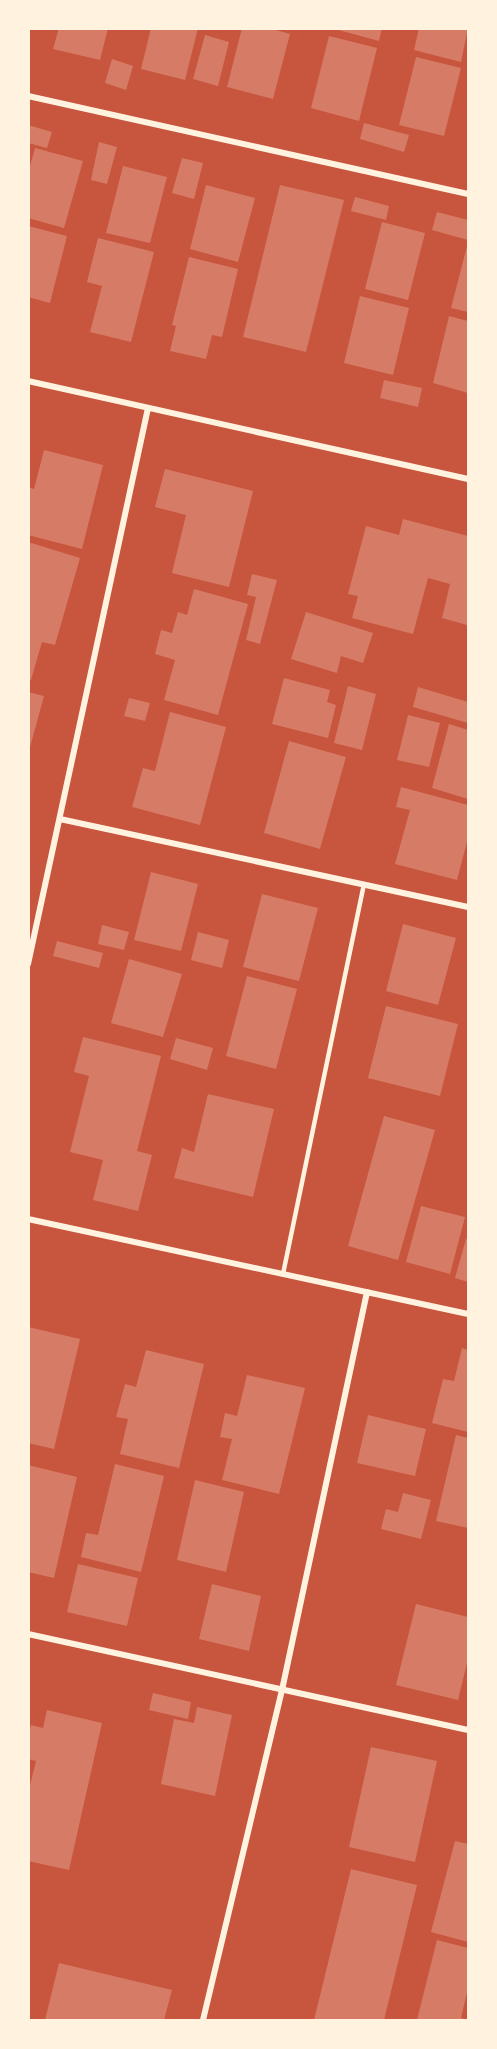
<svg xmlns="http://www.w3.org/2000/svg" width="497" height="2049" font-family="'Source Serif 4',serif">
<rect width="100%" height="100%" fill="#c8553d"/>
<g fill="#d67c66">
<polygon points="59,28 108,28 100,60 53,49"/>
<polygon points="151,28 198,28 185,80 141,69"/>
<polygon points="242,28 269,28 290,34 273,99 227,87"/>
<polygon points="331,28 382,28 379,41"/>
<polygon points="419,28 468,28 461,62 414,50"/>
<polygon points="205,35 229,42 218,86 193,79"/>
<polygon points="329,36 377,48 359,121 311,108"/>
<polygon points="416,57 461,68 444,136 399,125"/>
<polygon points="112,59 133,66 126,90 105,83"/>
<polygon points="364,123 409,135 404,152 360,139"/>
<polygon points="28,125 52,132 47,148 28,143"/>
<polygon points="99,142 117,147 107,184 91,180"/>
<polygon points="35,148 83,161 64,228 28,218 28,173"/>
<polygon points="182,158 203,163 194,199 172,193"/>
<polygon points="123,166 167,177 150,243 106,233"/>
<polygon points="206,185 255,198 238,262 190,249"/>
<polygon points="280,185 344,200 306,352 243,337"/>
<polygon points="355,197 389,206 386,220 351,211"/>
<polygon points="437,212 468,220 468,240 432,230"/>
<polygon points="382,222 425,233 408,300 365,289"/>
<polygon points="28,226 67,236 50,303 28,297"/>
<polygon points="98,238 154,252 131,342 90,332 102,286 87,282"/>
<polygon points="467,246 468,246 468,312 451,308"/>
<polygon points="189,257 238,269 222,337 212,335 206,359 170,351 176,326 172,325"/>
<polygon points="360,296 409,308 393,375 344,363"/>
<polygon points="449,316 468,321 468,393 433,383"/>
<polygon points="384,380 422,388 418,407 380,398"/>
<polygon points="44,450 103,465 82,549 28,535 28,487 34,489"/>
<polygon points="165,469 253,491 229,587 172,573 186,515 155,507"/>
<polygon points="403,519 468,536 467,625 442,618 450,584 428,578 413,634 352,618 358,596 348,594 366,526 399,535"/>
<polygon points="28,542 80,558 55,645 42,642 31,680 28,679"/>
<polygon points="252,574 277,580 260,644 246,640 256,597 247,595"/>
<polygon points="194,589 248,604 218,715 164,700 175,660 155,654 161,630 172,633 178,612 187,615"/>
<polygon points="306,612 373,633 363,663 341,656 337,673 291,659"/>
<polygon points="284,678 330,690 327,702 336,705 328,738 272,724"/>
<polygon points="348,686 376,694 362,750 334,743"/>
<polygon points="418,687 468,702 468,723 413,707"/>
<polygon points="28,692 44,696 29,751 28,750"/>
<polygon points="129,698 150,703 145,721 124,716"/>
<polygon points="170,712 226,727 200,825 132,807 143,768 155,771"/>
<polygon points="408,715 440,723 429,767 397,760"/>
<polygon points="449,724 468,730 468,799 432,788"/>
<polygon points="289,741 346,757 320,849 264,833"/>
<polygon points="401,787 468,805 468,838 457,880 395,864 410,810 396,807"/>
<polygon points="151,872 198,884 181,951 134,940"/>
<polygon points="262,894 318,908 299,981 243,967"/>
<polygon points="403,924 456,938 438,1005 386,991"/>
<polygon points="102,925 129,932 124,950 98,944"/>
<polygon points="198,932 229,940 222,968 191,960"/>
<polygon points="57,941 103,953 99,968 53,956"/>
<polygon points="129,959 182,974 163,1037 111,1023"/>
<polygon points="247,976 297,989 276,1069 226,1056"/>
<polygon points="386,1006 458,1024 440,1096 368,1078"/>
<polygon points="83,1037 161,1056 137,1151 152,1155 138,1211 93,1200 103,1160 70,1152 89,1076 74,1072"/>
<polygon points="176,1038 213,1048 207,1070 170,1059"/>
<polygon points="208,1094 274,1109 253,1197 174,1178 182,1148 194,1152"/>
<polygon points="384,1116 435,1130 398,1260 348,1246"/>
<polygon points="421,1206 465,1217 450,1274 406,1262"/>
<polygon points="466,1239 468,1240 468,1282 455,1278"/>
<polygon points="28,1327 80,1339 54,1449 28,1443"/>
<polygon points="462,1348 468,1350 468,1432 432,1423 443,1379 454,1381"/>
<polygon points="146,1350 204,1364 179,1468 120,1454 128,1419 116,1417 125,1384 136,1387"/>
<polygon points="247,1375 305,1388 279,1494 222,1480 232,1439 220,1437 225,1413 237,1416"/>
<polygon points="368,1415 426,1429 415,1476 357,1463"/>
<polygon points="456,1435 468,1438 468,1528 436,1521"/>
<polygon points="115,1464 164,1476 141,1572 81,1557 86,1533 98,1535"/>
<polygon points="28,1465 77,1477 54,1578 28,1572"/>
<polygon points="195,1480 244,1492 226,1572 177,1560"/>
<polygon points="403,1493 431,1500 421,1539 381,1529 386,1509 398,1512"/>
<polygon points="78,1564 138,1578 127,1626 67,1612"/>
<polygon points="212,1584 261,1596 249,1651 199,1639"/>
<polygon points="416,1604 468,1617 468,1659 458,1700 396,1685"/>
<polygon points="153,1693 191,1702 188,1719 149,1710"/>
<polygon points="197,1707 232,1715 215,1796 161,1784 174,1719 194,1723"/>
<polygon points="47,1710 102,1723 69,1870 28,1861 28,1793 36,1761 28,1759 28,1736 31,1725 43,1728"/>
<polygon points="371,1747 437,1761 415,1862 349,1847"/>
<polygon points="455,1841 468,1844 468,1942 431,1932"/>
<polygon points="351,1869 417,1885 384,2020 314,2020"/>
<polygon points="437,1940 468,1948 468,1988 461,2018 468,2020 417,2020"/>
<polygon points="59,1963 172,1990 164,2020 45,2020"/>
</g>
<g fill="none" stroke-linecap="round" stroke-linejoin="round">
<polyline stroke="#fff3e0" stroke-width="4.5" points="283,1274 364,884"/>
<g stroke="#fff3e0" stroke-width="6">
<polyline points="28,96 468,194"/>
<polyline points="28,381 468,479"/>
<polyline points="60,819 468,907"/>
<polyline points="28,964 148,408"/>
<polyline points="28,1219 468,1314"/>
<polyline points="28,1634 468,1730"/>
<polyline points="203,2020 282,1690 367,1292"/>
</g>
</g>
<rect width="497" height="2049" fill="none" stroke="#fff3e0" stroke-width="60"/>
</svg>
